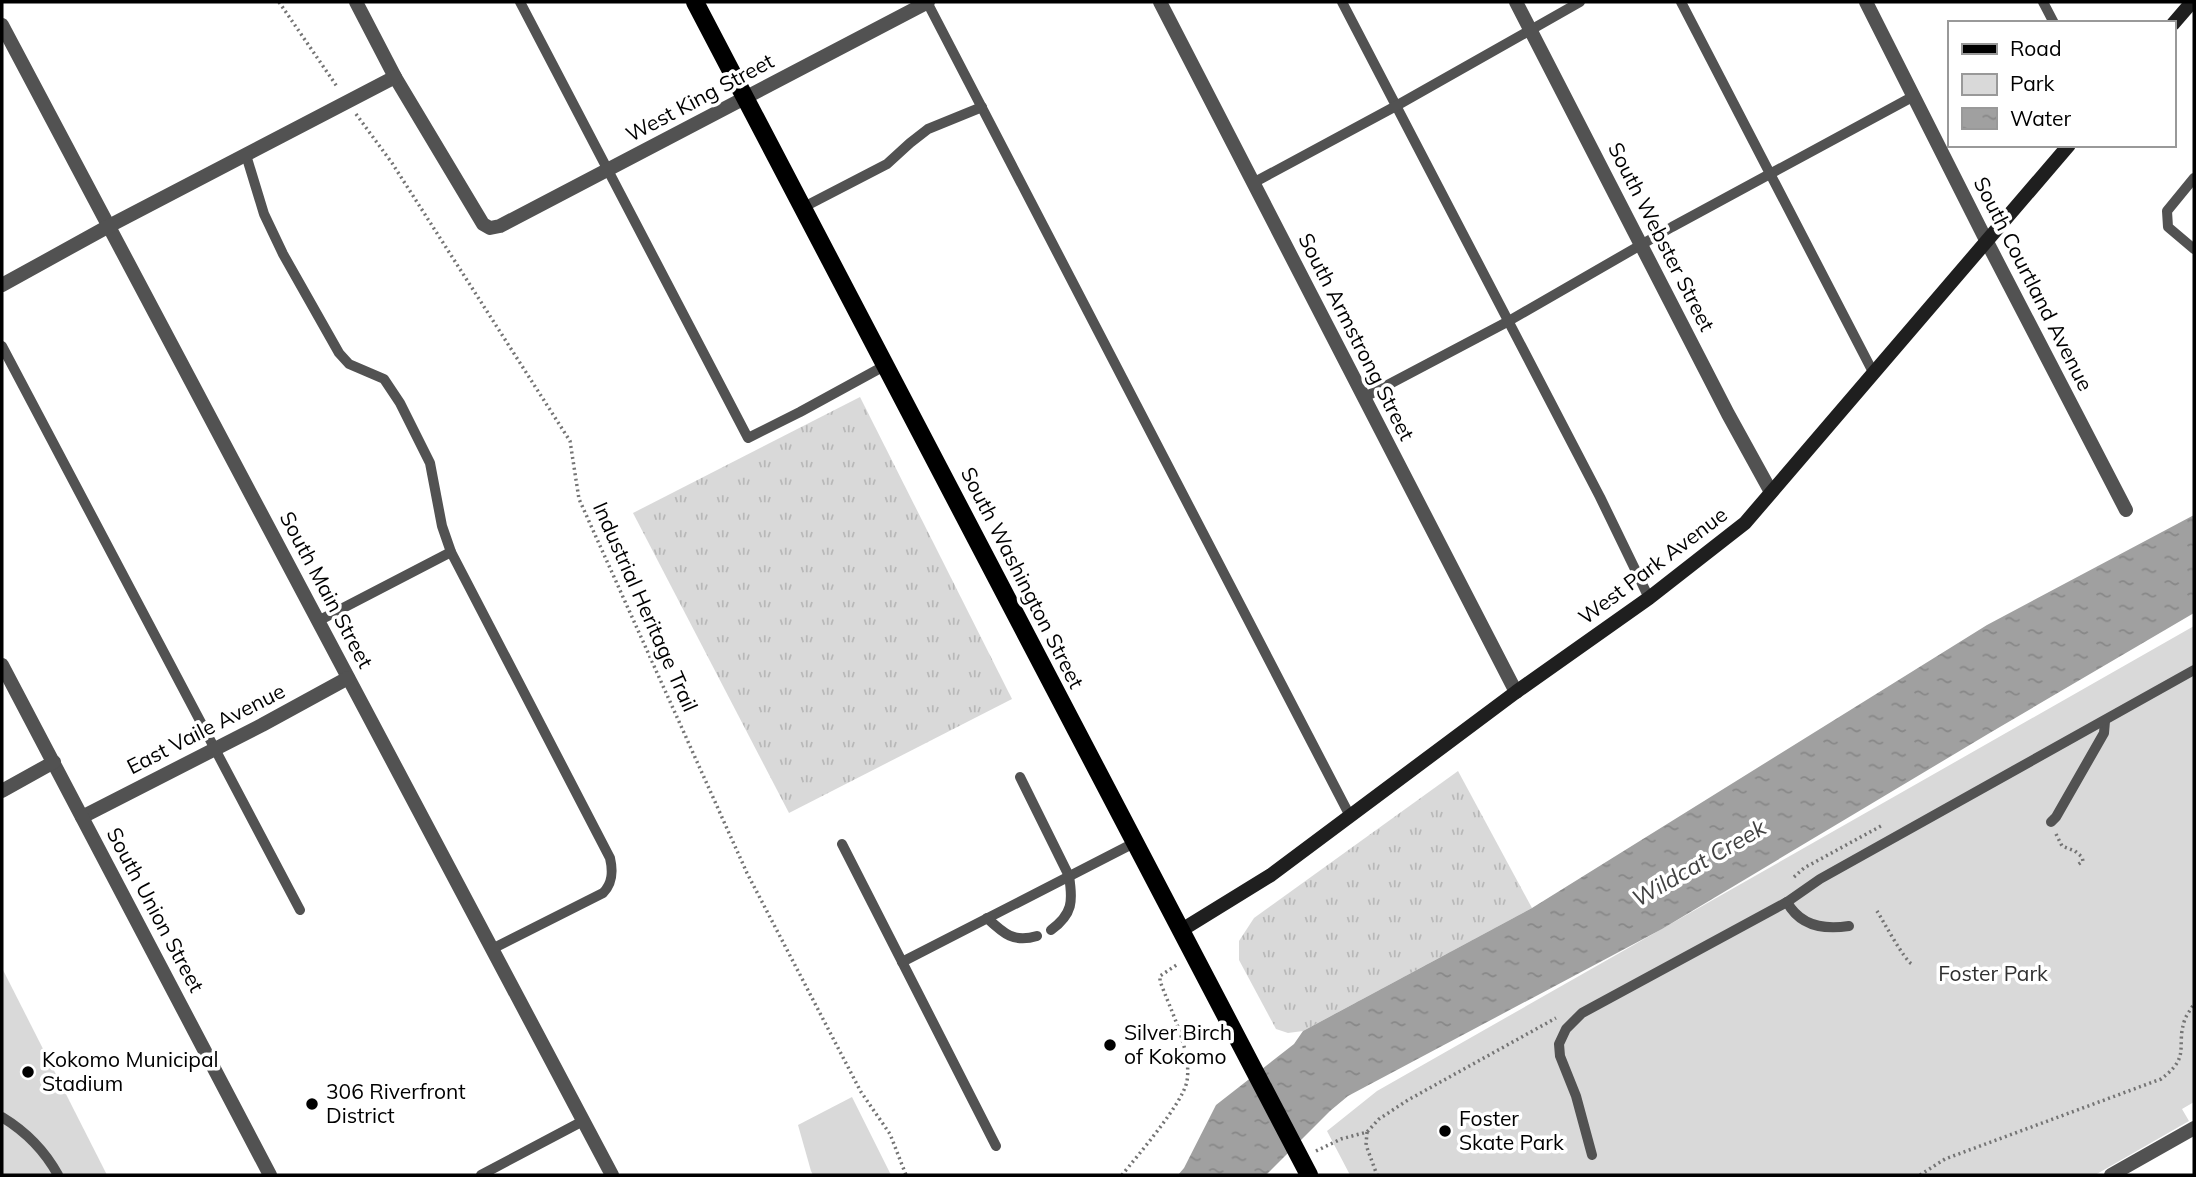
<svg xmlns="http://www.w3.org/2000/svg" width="2196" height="1177" font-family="Mulish,sans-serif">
<defs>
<pattern id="grass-tufts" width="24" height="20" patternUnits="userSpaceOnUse" patternTransform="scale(1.75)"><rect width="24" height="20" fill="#d9d9d9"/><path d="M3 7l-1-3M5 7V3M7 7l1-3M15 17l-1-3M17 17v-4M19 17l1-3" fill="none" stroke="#b8b8b8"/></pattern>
<pattern id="water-ripples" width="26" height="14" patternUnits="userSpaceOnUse" patternTransform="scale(1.75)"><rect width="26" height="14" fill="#a0a0a0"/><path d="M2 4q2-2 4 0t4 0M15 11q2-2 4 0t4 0" fill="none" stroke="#888"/></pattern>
</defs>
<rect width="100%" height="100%" fill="#fff"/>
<g fill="url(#grass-tufts)">
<polygon points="860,397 1012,699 789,813 633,513"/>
<polygon points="1458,771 1532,908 1303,1031 1288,1033 1276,1029 1239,960 1239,941 1254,918"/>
</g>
<g fill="#d9d9d9">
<polygon points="2194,626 2194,1102 2182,1109 2189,1121 2095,1175 1350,1175 1327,1131 1377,1091"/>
<polygon points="2,968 107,1175 2,1175"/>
<polygon points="852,1097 891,1175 813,1175 811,1171 798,1125"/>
</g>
<polygon fill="url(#water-ripples)" points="2194,515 2194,613 1993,731 1662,929 1348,1096 1330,1111 1266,1175 1178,1175 1184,1168 1216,1105 1294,1044 1303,1031 1532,908 1987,625"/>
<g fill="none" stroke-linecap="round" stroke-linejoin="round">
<g stroke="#747474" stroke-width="3.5" stroke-dasharray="2 3.5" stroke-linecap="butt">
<polyline points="279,2 338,88"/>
<polyline points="356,114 392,163 570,441 579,499 747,873 861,1092 890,1134 906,1175"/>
<polyline points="2056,834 2062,846 2075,851 2082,857 2083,861 2076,866"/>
<polyline points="1794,877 1804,868 1881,826"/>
<path d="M1877 911C1884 922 1904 960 1912 964"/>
<polyline points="1367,1132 1366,1145 1377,1175"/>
<polyline points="1316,1151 1341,1139 1367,1132 1379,1119 1408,1100 1556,1018"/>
<path d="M1122 1175C1138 1155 1183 1103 1187 1081 1192 1051 1170 1009 1160 981V976L1178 964"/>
<path d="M1920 1175 1945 1159 2161 1079C2192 1056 2175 1047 2185 1019 2187 1014 2191 1009 2194 1004"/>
</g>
<g stroke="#525252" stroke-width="10">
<polyline points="520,2 748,438 800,412 886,365"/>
<polyline points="927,2 1350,816"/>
<polyline points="1342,2 1600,497 1649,598"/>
<polyline points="1681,2 1874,374"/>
<polyline points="2043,2 2054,23"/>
<path d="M246 155 264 214 283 254 339 353 349 364 384 379 400 403 430 463 442 526 451 552 610 858C613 871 613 883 603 893L492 949"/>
<polyline points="2194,178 2167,211 2168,227 2194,249"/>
<polyline points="1253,183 1396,106 1580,2"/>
<polyline points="802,208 887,164 910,143 928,129 982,107"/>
<polyline points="2,346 300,910"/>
<polyline points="1363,398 1507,322 1672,227 1914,96"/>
<polyline points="318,621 451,552"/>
<path d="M1020 777 1069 876C1073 901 1073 914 1051 930"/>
<polyline points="2051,822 2056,817 2104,733 2105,721"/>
<polyline points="842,844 996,1146"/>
<path d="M1787 902C1800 926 1824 930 1849 926"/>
<path d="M987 918C1004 934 1014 943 1037 936"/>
<polyline points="902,962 1134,843"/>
<path d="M2 1117C25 1131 45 1151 58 1175"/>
<polyline points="1592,1155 1576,1096 1560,1056 1559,1044 1566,1029 1582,1013 1787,902 1820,879 2194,670"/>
<polyline points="481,1175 583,1121"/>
</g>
<g stroke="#525252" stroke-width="14">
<polyline points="356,2 395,77 483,224 490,228 500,226 928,2"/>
<polyline points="1160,2 1516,692"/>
<polyline points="1516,2 1728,414 1771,492"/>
<polyline points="1866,2 1987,242 2126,510"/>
<polyline points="2,25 612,1175"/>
<polyline points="2,285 109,226 395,77"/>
<polyline points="82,817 262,725 348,678"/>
<polyline points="2111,1175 2194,1128"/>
</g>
<g stroke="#525252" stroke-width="14">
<polyline points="2,665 270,1175"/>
<polyline points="2,791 54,762"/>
</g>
<g stroke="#1f1f1f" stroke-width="14">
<polyline points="2173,24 2192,2"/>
<polyline points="1180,931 1271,875 1516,692 1649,598 1745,523 2069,145"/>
</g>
<polyline stroke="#000" stroke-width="18" points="695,2 1309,1175"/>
</g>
<g fill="#000" stroke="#fff" stroke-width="2.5">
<circle cx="1110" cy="1045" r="7"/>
<circle cx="28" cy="1072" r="7"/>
<circle cx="312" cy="1104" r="7"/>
<circle cx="1445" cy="1131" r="7"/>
</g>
<g text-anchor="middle" stroke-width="7" stroke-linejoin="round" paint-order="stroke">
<g font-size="21" fill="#000" stroke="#fff">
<text transform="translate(700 98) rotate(-28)" y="7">West King Street</text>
<text transform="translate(1661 237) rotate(63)" y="7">South Webster Street</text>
<text transform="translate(2033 284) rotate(63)" y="7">South Courtland Avenue</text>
<text transform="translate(1356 337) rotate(63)" y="7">South Armstrong Street</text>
<text transform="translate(1653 566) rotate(-37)" y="7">West Park Avenue</text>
<text transform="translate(1022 578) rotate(63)" y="7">South Washington Street</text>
<text transform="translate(326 590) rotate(62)" y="7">South Main Street</text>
<text transform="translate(645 607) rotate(66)" y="7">Industrial Heritage Trail</text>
<text transform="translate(206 729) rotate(-27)" y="7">East Vaile Avenue</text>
<text transform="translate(155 910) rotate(62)" y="7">South Union Street</text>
</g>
<g font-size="21" fill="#303030" stroke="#fff">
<text x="1993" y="981">Foster Park</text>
</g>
<g font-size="21" fill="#000" stroke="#fff" text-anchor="start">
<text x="1124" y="1040">Silver Birch<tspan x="1124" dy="24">of Kokomo</tspan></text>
<text x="42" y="1067">Kokomo Municipal<tspan x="42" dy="24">Stadium</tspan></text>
<text x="326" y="1099">306 Riverfront<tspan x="326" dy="24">District</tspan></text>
<text x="1459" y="1126">Foster<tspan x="1459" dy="24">Skate Park</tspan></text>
</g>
<g font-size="23" font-style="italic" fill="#414141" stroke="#fff">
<text transform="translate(1699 863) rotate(-30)" y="8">Wildcat Creek</text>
</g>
</g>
<rect width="2196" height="1177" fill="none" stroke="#000000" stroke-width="7"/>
<rect x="1948" y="21" width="228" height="126" fill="#ffffff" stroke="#999999" stroke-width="2"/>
<rect x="1962" y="44" width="35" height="10" fill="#000000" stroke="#999999" stroke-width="2"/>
<text x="2010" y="56" font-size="21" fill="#000000">Road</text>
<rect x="1962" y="74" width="35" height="21" fill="#d9d9d9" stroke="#999999" stroke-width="2"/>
<text x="2010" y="91" font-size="21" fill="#000000">Park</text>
<rect x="1962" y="108" width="35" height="21" fill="url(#water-ripples)" stroke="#999999" stroke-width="2"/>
<text x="2010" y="126" font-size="21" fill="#000000">Water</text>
</svg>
